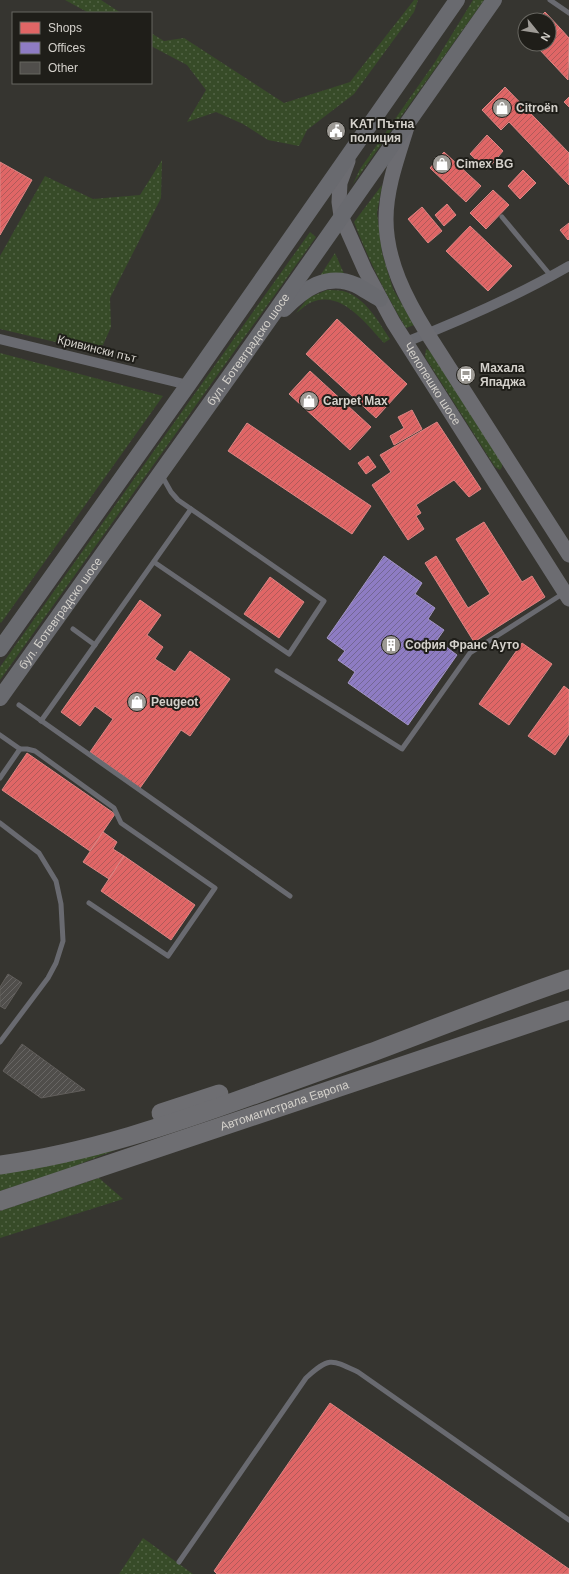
<svg xmlns="http://www.w3.org/2000/svg" width="569" height="1574" font-family="Arial,sans-serif">
<defs>
<pattern id="grass-dots" width="8" height="8" patternUnits="userSpaceOnUse"><rect width="8" height="8" fill="#374b28"/><path d="M2 2h.1M6 6h.1" fill="none" stroke="#536446" stroke-width="1.8" stroke-linecap="round"/></pattern>
<pattern id="shops-hatch" width="6" height="6" patternUnits="userSpaceOnUse"><rect width="6" height="6" fill="#e06666"/><path d="M-1 1l2-2M0 6l6-6M5 7l2-2" fill="none" stroke="#b05a5a"/></pattern>
<pattern id="offices-hatch" width="6" height="6" patternUnits="userSpaceOnUse"><rect width="6" height="6" fill="#8e7cc3"/><path d="M-1 1l2-2M0 6l6-6M5 7l2-2" fill="none" stroke="#736794"/></pattern>
<pattern id="building-hatch" width="6" height="6" patternUnits="userSpaceOnUse"><rect width="6" height="6" fill="#504e4b"/><path d="M-1 1l2-2M0 6l6-6M5 7l2-2" fill="none" stroke="#686664"/></pattern>
</defs>
<rect width="100%" height="100%" fill="#363530"/>
<g fill="url(#grass-dots)">
<polygon points="65,0 101,0 121,13 89,13"/>
<polygon points="414,0 418,0 414,12 354,94 307,130 299,146 268,140 243,124 216,112 187,122 206,90 187,65 151,46 151,33 164,41 184,38 284,103 350,82"/>
<polygon points="473,0 484,0 353,184 360,169 435,62"/>
<polygon points="162,160 161,198 110,298 111,327 103,345 81,348 0,329 0,256 45,176 93,199 140,195"/>
<path d="M382 185 377 213 382 253 393 289 414 325 406 328C385 293 369 261 354 222Z"/>
<polygon points="310,232 316,237 0,680 0,667"/>
<polygon points="335,253 345,276 318,279"/>
<path d="M327 290C332 290 338 290 343 291 365 297 378 321 390 339L384 343C366 324 342 290 312 302 306 304 301 310 296 313L308 298Z"/>
<polygon points="426,349 430,351 502,463 502,467 500,470 495,467 425,357"/>
<polygon points="0,353 163,396 1,623 0,622"/>
<polygon points="118,1149 62,1171 0,1191 0,1173"/>
<polygon points="99,1178 123,1199 0,1238 0,1211"/>
<polygon points="143,1538 193,1574 119,1574"/>
</g>
<g fill="url(#shops-hatch)" stroke="#dc8684">
<polygon points="545,12 560,28 549,39 549,20 537,20"/>
<polygon points="560,28 569,38 568,80 539,49 544,44 549,44 549,39"/>
<polygon points="533,44 544,44 539,49"/>
<polygon points="505,87 569,153 569,185 509,122 501,130 482,110"/>
<polygon points="569,97 569,107 564,102"/>
<polygon points="487,135 503,151 487,170 470,154"/>
<polygon points="444,152 481,186 466,202 430,168"/>
<polygon points="0,162 32,180 0,235"/>
<polygon points="523,170 536,183 520,199 508,186"/>
<polygon points="493,190 509,205 486,229 470,213"/>
<polygon points="447,204 456,215 444,226 435,215"/>
<polygon points="422,207 442,231 428,243 408,219"/>
<polygon points="569,223 569,239 568,240 560,230"/>
<polygon points="470,226 512,266 488,291 446,251"/>
<polygon points="337,319 407,384 376,418 306,354"/>
<polygon points="310,371 371,427 350,450 289,394"/>
<polygon points="412,410 422,429 394,445 390,436 404,428 398,417"/>
<polygon points="437,422 481,489 469,497 454,480 416,505 421,513 416,516 424,529 408,540 372,485 391,472 380,455"/>
<polygon points="247,423 371,506 352,534 228,451"/>
<polygon points="368,456 376,467 366,474 358,463"/>
<polygon points="484,522 522,582 532,576 545,597 474,642 425,563 436,556 468,608 490,594 456,539"/>
<polygon points="270,577 304,602 279,638 244,614"/>
<polygon points="140,600 161,615 147,635 163,647 155,659 175,672 190,651 230,679 190,736 181,730 140,788 90,752 113,719 95,706 80,726 61,712"/>
<polygon points="522,643 552,664 509,725 479,704"/>
<polygon points="564,686 569,690 569,734 555,755 528,736"/>
<polygon points="27,753 115,814 90,851 2,790"/>
<polygon points="103,832 117,842 113,849 124,856 109,879 83,862"/>
<polygon points="124,856 195,905 171,940 101,891"/>
<polygon points="330,1403 569,1569 569,1574 217,1574 214,1571"/>
</g>
<polygon fill="url(#offices-hatch)" stroke="#a396c5" points="384,556 422,583 415,594 435,608 428,619 444,630 437,640 457,655 408,725 348,683 355,672 338,660 345,651 327,638"/>
<g fill="url(#building-hatch)" stroke="#615e5b">
<polygon points="8,974 22,983 5,1009 0,1006 0,987"/>
<polygon points="22,1044 85,1090 41,1098 3,1071"/>
</g>
<g fill="none" stroke-linecap="round" stroke-linejoin="round">
<g stroke="#696a70" stroke-width="5">
<polyline points="550,0 569,13"/>
<polyline points="502,217 551,276"/>
<polyline points="154,562 289,654 324,601 178,500 171,492 162,476"/>
<polyline points="73,629 95,645"/>
<polyline points="277,671 402,749 470,653 564,593"/>
<polyline points="19,705 290,896"/>
<polyline points="41,721 191,509"/>
<polyline points="0,735 20,749 0,778"/>
<polyline points="20,749 27,749 35,751 114,808 121,823 215,888 168,956 89,903"/>
<polyline points="0,823 39,853 56,881 61,904 63,941 56,963 48,978 0,1042"/>
<path d="M179 1562 306 1378C329 1357 331 1359 358 1372L569 1520"/>
</g>
<g stroke="#696a70" stroke-width="10">
<polyline points="0,339 188,385"/>
<path d="M406 342C462 320 517 296 569 266"/>
</g>
<g stroke="#6c6c71" stroke-width="15">
<path d="M407 127C398 156 386 188 386 219 386 261 406 299 427 333L569 555"/>
<path id="s1" d="M348 161 340 183 339 202 341 216 365 270 393 322 569 599"/>
</g>
<g stroke="#696a6f" stroke-width="16">
<path d="M284 309C304 289 327 272 356 285 364 289 372 295 380 299"/>
<polyline points="0,649 188,385 457,0"/>
<path id="s2" d="M0 698 236 367 494 0"/>
</g>
<g stroke="#6e6e72" stroke-width="19">
<polyline points="161,1113 219,1094"/>
<path d="M0 1165C88 1153 173 1124 256 1094 294 1080 332 1067 370 1053 436 1028 502 1002 569 979"/>
<path id="s3" d="M0 1201 569 1010"/>
</g>
</g>
<defs>
<symbol id="shop-disc" viewBox="-11 -11 22 22"><circle r="9.5" fill="#9d9a95" stroke="#1f1e19"/><path d="M-5-2.5h2.3a2.7 3.5 0 0 1 5.4 0H5L5.5 6h-11ZM-1.5-2.5h3a1.5 2.3 0 0 0-3 0Z" fill="#fff"/></symbol>
<symbol id="civic-disc" viewBox="-11 -11 22 22"><circle r="9.5" fill="#9d9a95" stroke="#1f1e19"/><path d="M-.6-6.5H3V-4.5H.6V-3L4-1V1h2V6H-6V1h2V-1L-.6-3ZM-1.2 2.5V6h2.4V2.5Z" fill="#fff"/></symbol>
<symbol id="bus-disc" viewBox="-11 -11 22 22"><circle r="9.5" fill="#9d9a95" stroke="#1f1e19"/><path d="M-5-6H5V4H4V6H2V4H-2V6H-4V4H-5ZM-3.5-4V0h7V-4ZM-3.5 1.2v1.5H-2V1.2ZM2 1.2v1.5H3.5V1.2Z" fill="#fff"/></symbol>
<symbol id="building-disc" viewBox="-11 -11 22 22"><circle r="9.5" fill="#9d9a95" stroke="#1f1e19"/><path d="M-4-6H4V6H1V3H-1V6H-4ZM-2.5-4.3h1.7v1.8h-1.7ZM.8-4.3h1.7v1.8H.8ZM-2.5-1h1.7V.8h-1.7ZM.8-1h1.7V.8H.8Z" fill="#fff"/></symbol>
</defs>
<g fill-rule="evenodd">
<use href="#shop-disc" x="491" y="97" width="22" height="22"/>
<use href="#civic-disc" x="325" y="120" width="22" height="22"/>
<use href="#shop-disc" x="431" y="153" width="22" height="22"/>
<use href="#bus-disc" x="455" y="364" width="22" height="22"/>
<use href="#shop-disc" x="298" y="390" width="22" height="22"/>
<use href="#building-disc" x="380" y="634" width="22" height="22"/>
<use href="#shop-disc" x="126" y="691" width="22" height="22"/>
</g>
<g text-anchor="middle" stroke-width="4" stroke-linejoin="round" paint-order="stroke">
<g font-size="12" font-weight="bold" fill="#d4d1cb" stroke="#1f1e19" text-anchor="start">
<text x="516" y="112">Citroën</text>
<text x="350" y="128">KAT Пътна<tspan x="350" dy="14">полиция</tspan></text>
<text x="456" y="168">Cimex BG</text>
<text x="480" y="372">Махала<tspan x="480" dy="14">Япаджа</tspan></text>
<text x="323" y="405">Carpet Max</text>
<text x="405" y="649">София Франс Ауто</text>
<text x="151" y="706">Peugeot</text>
</g>
<g font-size="12" fill="#d4d1cb" stroke="#1f1e19">
<text transform="translate(97 349) rotate(14)" y="4">Кривински път</text>
<text dy="4" stroke="none"><textPath href="#s2" startOffset="428">бул. Ботевградско шосе</textPath></text>
<text dy="4" stroke="none"><textPath href="#s1" startOffset="248">Челопешко шосе</textPath></text>
<text dy="4" stroke="none"><textPath href="#s2" startOffset="104">бул. Ботевградско шосе</textPath></text>
<text dy="4" stroke="none"><textPath href="#s3" startOffset="300">Автомагистрала Европа</textPath></text>
</g>
</g>
<rect x="12" y="12" width="140" height="72" fill="#1f1e19" stroke="#676660"/>
<rect x="20" y="22" width="20" height="12" fill="#e06666" stroke="#676660"/>
<text x="48" y="32" font-size="12" fill="#d4d1cb">Shops</text>
<rect x="20" y="42" width="20" height="12" fill="#8e7cc3" stroke="#676660"/>
<text x="48" y="52" font-size="12" fill="#d4d1cb">Offices</text>
<rect x="20" y="62" width="20" height="12" fill="#504e4b" stroke="#676660"/>
<text x="48" y="72" font-size="12" fill="#d4d1cb">Other</text>
<g transform="translate(537 32) rotate(120)"><circle r="19" fill="#1f1e19" stroke="#676660"/>
<path d="M0-3L7 15L0 10L-7 15Z" fill="#9d9a95"/>
<text y="-6" font-size="11" font-weight="bold" text-anchor="middle" fill="#d4d1cb">N</text>
</g>
</svg>
